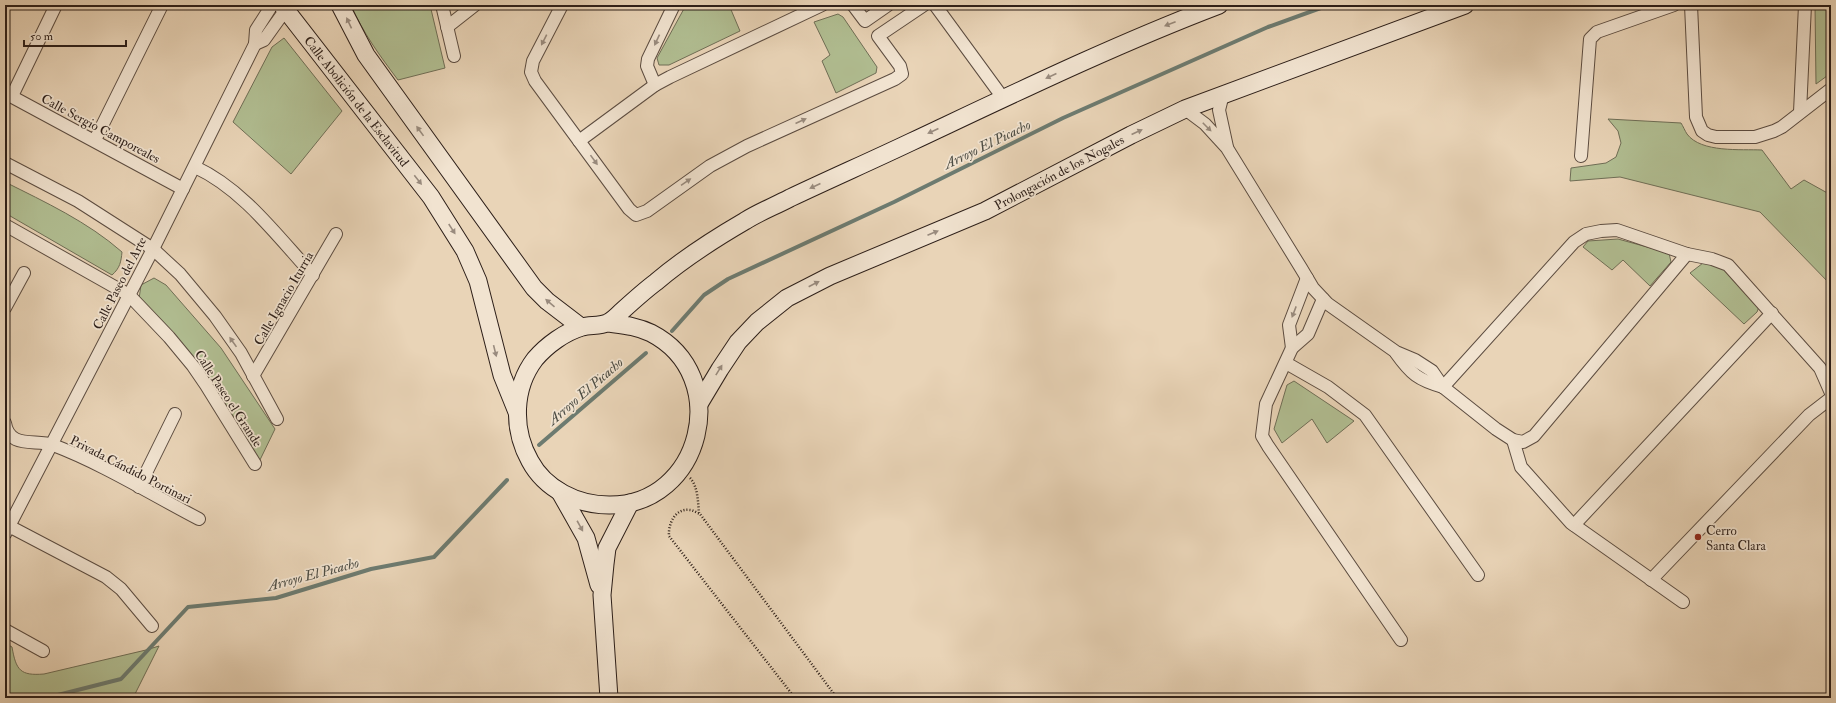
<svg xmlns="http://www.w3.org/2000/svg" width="1836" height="703" font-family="'IM FELL Double Pica',serif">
<rect width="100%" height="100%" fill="#e9d4b7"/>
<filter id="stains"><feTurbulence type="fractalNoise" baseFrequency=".005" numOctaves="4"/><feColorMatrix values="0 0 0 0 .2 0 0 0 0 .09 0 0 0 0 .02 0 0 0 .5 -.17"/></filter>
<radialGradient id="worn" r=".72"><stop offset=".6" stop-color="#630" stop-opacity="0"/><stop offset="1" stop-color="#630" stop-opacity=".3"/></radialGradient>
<g fill="#b1be92" stroke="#6f6e56">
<path d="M351 5H430L445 68 398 80C380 56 363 33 351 5Z"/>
<polygon points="686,5 729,5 740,31 669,65 659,65 657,58"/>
<polygon points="1815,5 1831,5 1831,73 1816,84"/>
<polygon points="838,14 843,17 877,67 876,73 836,93 822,61 830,55 814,22"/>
<polygon points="284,38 342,111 291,174 233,122 272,47"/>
<path d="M1608 119 1681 123C1683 126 1685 131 1687 134 1701 153 1741 149 1762 150L1791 189 1804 180 1831 195V285L1760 212 1620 177 1570 181 1571 168 1606 163 1616 157 1621 143 1618 131Z"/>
<path d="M5 182C45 202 88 222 122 252 121 262 120 268 112 275L5 213Z"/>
<polygon points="1618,239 1669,253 1671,262 1650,286 1623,260 1612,270 1583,247 1588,241"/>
<polygon points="1703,263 1724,267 1759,307 1757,312 1744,324 1690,273"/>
<polygon points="154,278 166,285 221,348 275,429 258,464 139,299 141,285"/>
<polygon points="1294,381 1354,421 1327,443 1312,419 1282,443 1274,429 1287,385"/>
<path d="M5 643 12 647C16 670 20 676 44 674L146 650 159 646 133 698H5Z"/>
</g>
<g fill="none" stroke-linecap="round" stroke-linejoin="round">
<g stroke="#6d7b70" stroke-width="4">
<polyline points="672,331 704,295 728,279 894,202 1063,118 1268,27 1329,5"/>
<polyline points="539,445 646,353"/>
<polyline points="46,698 121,679 188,607 276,598 371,569 434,557 507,480"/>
</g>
<defs>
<g id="street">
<polyline points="442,5 454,56"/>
<polyline points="562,5 533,61 531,72 535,81 629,209 636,215 647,211 710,166 747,146 895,79 902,74 900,66 878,36 924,5"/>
<polyline points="853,5 865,21 888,5"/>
<polyline points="935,5 1003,98"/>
<polyline points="1691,5 1696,117 1702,131 1708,135 1716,137 1755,137 1774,131 1782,127 1831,89"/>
<polyline points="447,27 475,5"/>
<polyline points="255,44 264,40 289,5"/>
<polyline points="655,85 647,66 648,59 674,5"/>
<polyline points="5,93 183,189"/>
<polyline points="1223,94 1219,110 1227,147"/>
<polyline points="12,96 56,5"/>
<polyline points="1185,109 1205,124 1227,148 1301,268 1313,288 1328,304 1396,352 1415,360 1432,371 1443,387 1496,429 1513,440 1523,442 1534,436 1687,254"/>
<polyline points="1800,112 1805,5"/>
<polyline points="95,140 162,5"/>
<polyline points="579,141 655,85 670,77 822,5"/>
<polyline points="1581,156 1590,39 1597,32 1674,5"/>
<polyline points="5,163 78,201 153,249 180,274 215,316 241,353 277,419"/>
<path d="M195 167C243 189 278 237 313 275"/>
<polyline points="5,225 129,295 169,337 193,366 206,385 255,464"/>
<polyline points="1323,299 1308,334 1292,348 1266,404 1262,436 1268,446 1401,640"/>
<polyline points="5,308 24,273"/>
<polyline points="1292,348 1289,325 1307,278"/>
<path d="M1396 353C1411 374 1418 380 1443 387"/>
<polyline points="1286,363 1328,387 1365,415 1478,575"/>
<polyline points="253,376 336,234"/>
<polyline points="1443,387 1574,242 1586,234 1601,231 1617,230 1687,254 1712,259 1728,265 1820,368 1831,393"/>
<path d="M5 423C9 449 35 439 53 445 103 464 151 494 199 519"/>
<polyline points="1513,440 1521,467 1571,523 1683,602"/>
<polyline points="139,487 175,414"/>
<polyline points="5,524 106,577 121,589 152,626"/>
<polyline points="1574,525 1772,313"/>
<polyline points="5,534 153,249 255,44 256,30 272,5"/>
<polyline points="1651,580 1809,415 1831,398"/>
<polyline points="5,630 43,651"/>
</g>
<g id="secondary">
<polyline points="282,5 431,197 465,251 478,281 502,375 517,412"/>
<polyline points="340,5 366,55 534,288 547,301 581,327"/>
<path d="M608 323C623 325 637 326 651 333 734 376 702 506 609 505 577 505 545 489 530 461 512 429 513 388 535 359 547 345 565 332 582 327 590 325 600 326 607 323 612 321 618 315 622 311 633 301 644 291 656 282 683 259 714 239 745 221 759 212 775 206 790 198 830 179 871 161 911 142 1013 94 1114 45 1219 5"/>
<polyline points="699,404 720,369 738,342 757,322 787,298 830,276 985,211 1131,135 1185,109 1465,5"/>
<polyline points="560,492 586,538 599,585"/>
<polyline points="609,698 602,595 605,564 607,548 630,503"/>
</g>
</defs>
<use href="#street" stroke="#5c4c40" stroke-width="14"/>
<use href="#secondary" stroke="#2d1f19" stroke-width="19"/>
<g stroke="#2d1f19" stroke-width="2.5" stroke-dasharray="1 2" stroke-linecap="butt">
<path d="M690 478C698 486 698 503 699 513"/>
<path d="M795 698 669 536C668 524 675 508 690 510 693 510 697 513 700 514L837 698"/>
</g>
<use href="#street" stroke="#f1e3d0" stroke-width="12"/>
<use href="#secondary" stroke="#f1e3d0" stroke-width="17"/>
</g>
<defs><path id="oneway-solid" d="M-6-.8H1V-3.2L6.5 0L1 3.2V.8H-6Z"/></defs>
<g fill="#998b7e">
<use href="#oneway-solid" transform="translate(349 23) rotate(-115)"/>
<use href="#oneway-solid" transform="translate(1170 24) rotate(159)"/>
<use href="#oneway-solid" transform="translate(544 40) rotate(117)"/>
<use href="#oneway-solid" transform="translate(657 40) rotate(115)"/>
<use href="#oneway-solid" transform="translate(1051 76) rotate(155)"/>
<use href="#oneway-solid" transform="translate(801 121) rotate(-24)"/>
<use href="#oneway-solid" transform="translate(1207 127) rotate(45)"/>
<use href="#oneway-solid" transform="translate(420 131) rotate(-126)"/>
<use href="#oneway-solid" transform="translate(933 131) rotate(155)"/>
<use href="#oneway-solid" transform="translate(1137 132) rotate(-25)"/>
<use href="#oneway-solid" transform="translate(594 160) rotate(54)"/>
<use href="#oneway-solid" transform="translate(418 180) rotate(52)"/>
<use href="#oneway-solid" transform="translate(686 182) rotate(-34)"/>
<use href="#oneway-solid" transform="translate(815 186) rotate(155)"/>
<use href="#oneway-solid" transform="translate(452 229) rotate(57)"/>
<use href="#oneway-solid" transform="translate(933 233) rotate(-23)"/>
<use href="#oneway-solid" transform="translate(814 284) rotate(-27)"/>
<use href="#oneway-solid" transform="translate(550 303) rotate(-139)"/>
<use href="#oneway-solid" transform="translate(1294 312) rotate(111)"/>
<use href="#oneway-solid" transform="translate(233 342) rotate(-125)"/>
<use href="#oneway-solid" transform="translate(495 351) rotate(76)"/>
<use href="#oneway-solid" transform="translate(719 370) rotate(-58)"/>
<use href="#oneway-solid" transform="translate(580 526) rotate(61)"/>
</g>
<circle fill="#8f2418" stroke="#f1e3d0" stroke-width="1.5" cx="1698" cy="537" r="4"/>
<g text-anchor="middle" stroke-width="3.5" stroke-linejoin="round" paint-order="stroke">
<g font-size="13" fill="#2d1f19" stroke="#f1e3d0">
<text transform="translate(357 101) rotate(52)" y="5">Calle Abolición de la Esclavitud</text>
<text transform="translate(101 128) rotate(28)" y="5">Calle Sergio Camporeales</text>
<text transform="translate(1059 172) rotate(-28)" y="5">Prolongación de los Nogales</text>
<text transform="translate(119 283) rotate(-63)" y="5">Calle Paseo del Arte</text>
<text transform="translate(283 298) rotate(-60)" y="5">Calle Ignacio Iturria</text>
<text transform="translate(229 398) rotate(57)" y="5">Calle Paseo el Grande</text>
<text transform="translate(131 469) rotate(27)" y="5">Privada Cándido Portinari</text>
</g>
<g font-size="13" fill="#2d1f19" stroke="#f1e3d0" text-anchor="start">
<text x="1706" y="535">Cerro<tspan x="1706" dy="15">Santa Clara</tspan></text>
</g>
<g font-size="14" font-style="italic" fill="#4d4d44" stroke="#f1e3d0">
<text transform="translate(987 144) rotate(-26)" y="5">Arroyo El Picacho</text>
<text transform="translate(585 391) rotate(-41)" y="5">Arroyo El Picacho</text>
<text transform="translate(313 574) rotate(-15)" y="5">Arroyo El Picacho</text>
</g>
</g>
<rect width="1836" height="703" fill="none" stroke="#e9d4b7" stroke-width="20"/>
<rect x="6" y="6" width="1824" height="691" fill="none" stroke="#2d1f19" stroke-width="2"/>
<rect x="10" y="10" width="1816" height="683" fill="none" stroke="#2d1f19"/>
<path d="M24 40v6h102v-6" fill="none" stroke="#2d1f19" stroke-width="2"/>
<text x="30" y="40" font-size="12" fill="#2d1f19" stroke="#f1e3d0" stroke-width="3" paint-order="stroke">50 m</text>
<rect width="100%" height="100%" filter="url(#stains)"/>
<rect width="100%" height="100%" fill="url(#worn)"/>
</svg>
